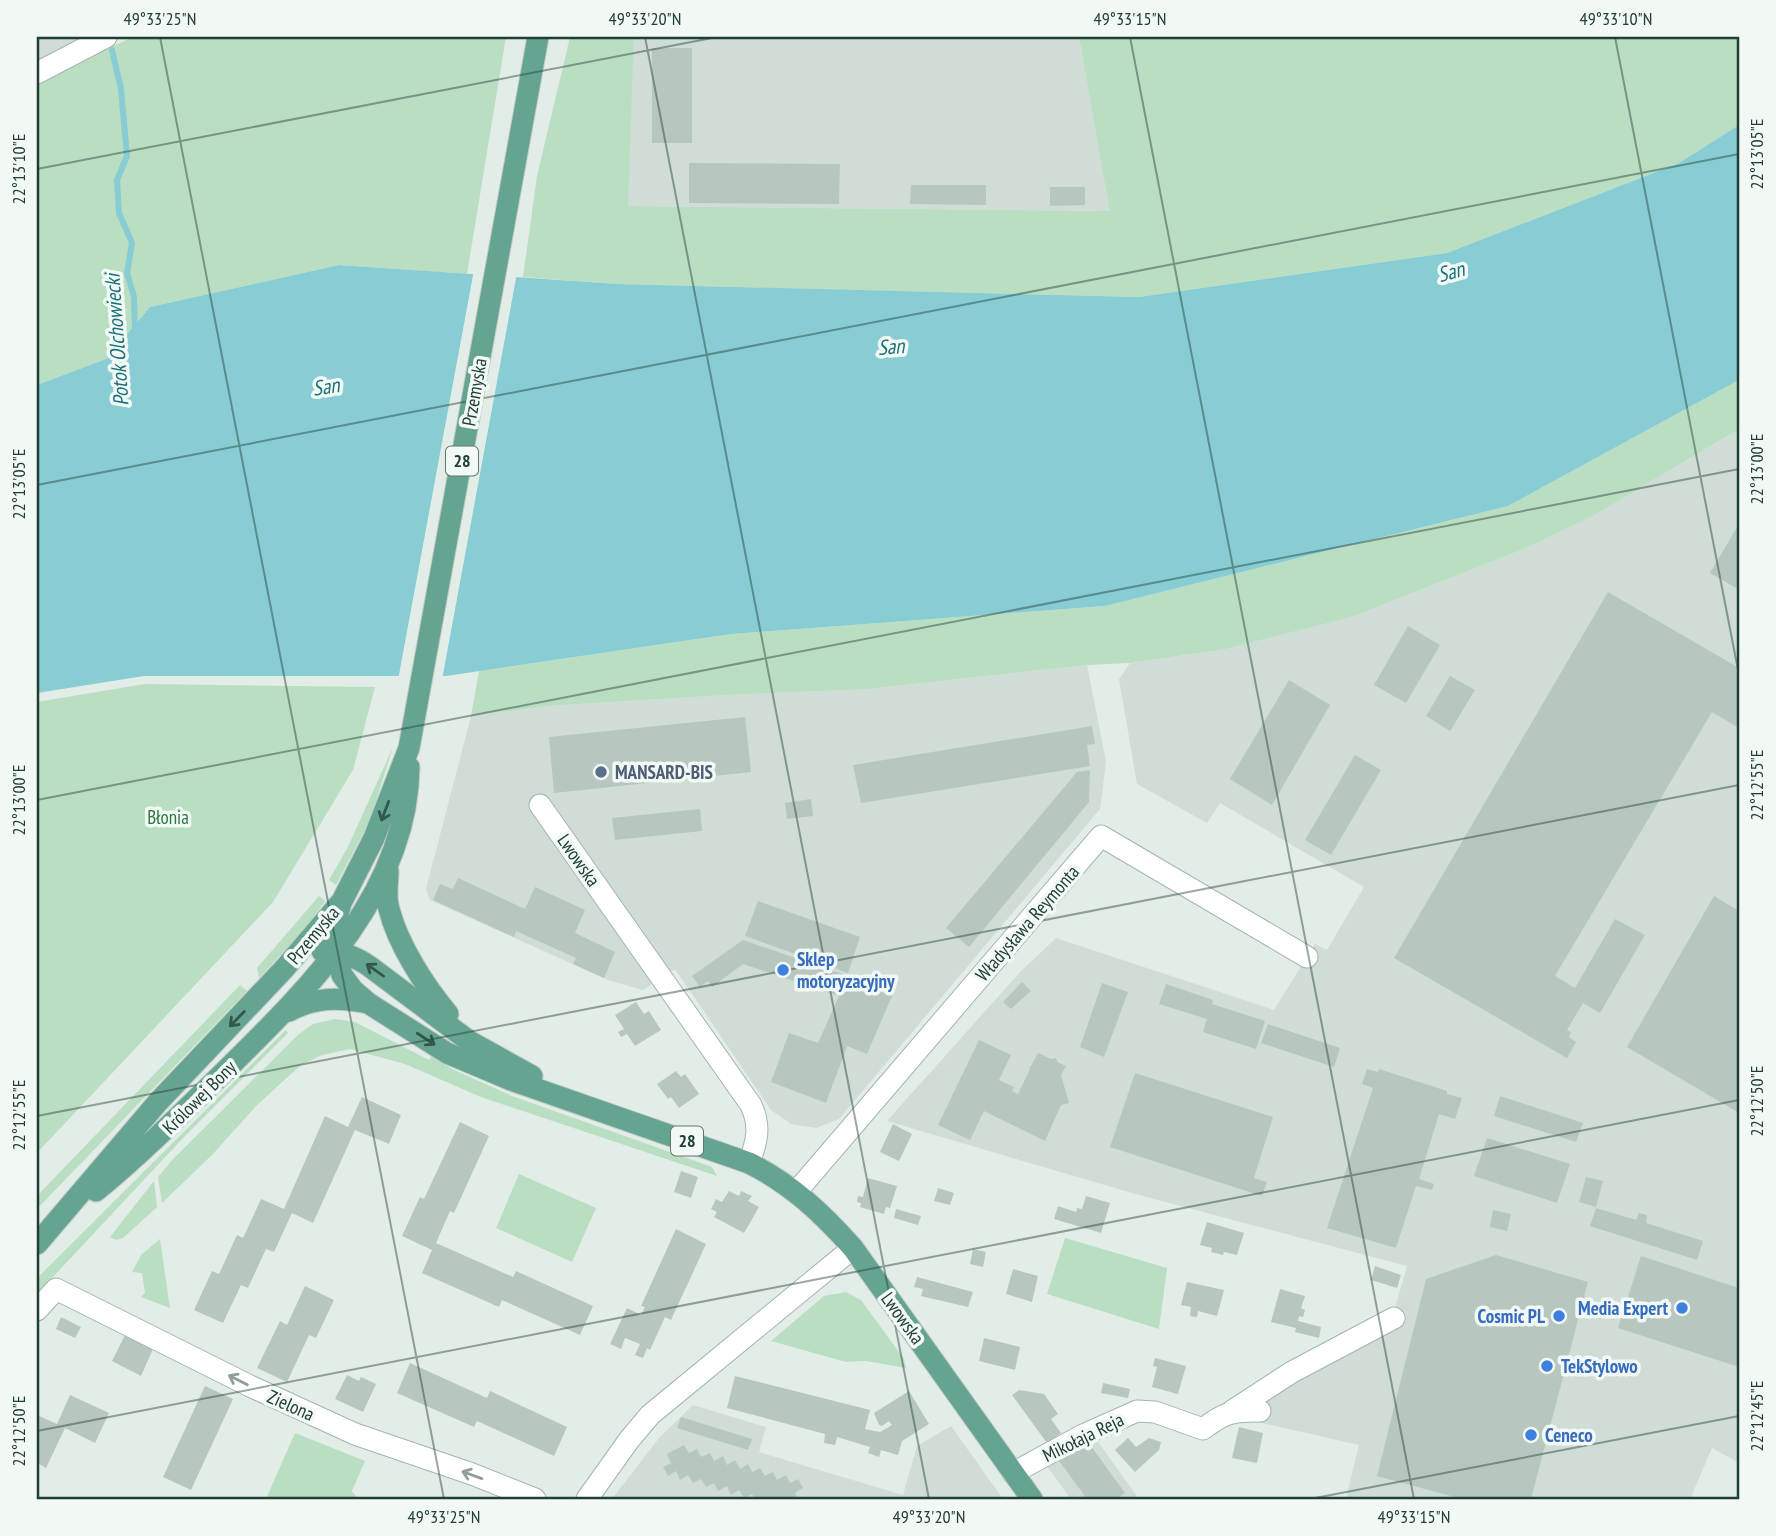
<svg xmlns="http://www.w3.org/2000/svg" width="1776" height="1536" font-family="'PT Sans Narrow',sans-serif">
<rect width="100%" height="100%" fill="#e2ede7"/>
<g fill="#d0dcd6">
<polygon points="37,37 85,37 37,62"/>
<polygon points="634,37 1079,37 1111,211 627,206"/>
<polygon points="1739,429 1739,1463 1712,1448 1690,1499 1346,1499 1359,1445 1232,1416 1389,1329 1407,1266 1139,1195 887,1121 1020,972 1056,938 1274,1010 1315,944 1327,950 1364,887 1220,803 1207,823 1137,784 1119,679 1130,663 1226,649 1352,617 1524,549 1593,516"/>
<polygon points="1087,665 1106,762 1100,809 839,1119 816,1128 791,1124 771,1110 675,969 643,990 608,980 430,900 426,889 471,716 547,706 728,695 869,689"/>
<polygon points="693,1405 766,1427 759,1452 903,1495 917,1446 951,1426 1003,1499 686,1499 678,1497 676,1499 612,1499 659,1438"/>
<polygon points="1094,1436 1136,1495 1135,1499 1071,1499 1043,1461"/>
</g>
<g fill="#badec2">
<polygon points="133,37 506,37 467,274 339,265 150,307 106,359 37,385 37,81"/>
<polygon points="570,37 634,37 628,206 1110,211 1079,37 1739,37 1739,125 1679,163 1447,253 1139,297 616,284 523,277 537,176"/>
<polygon points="1739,380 1739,429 1593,516 1524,549 1352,617 1226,649 1130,663 1087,665 869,689 728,695 547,706 471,716 479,671 731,634 1105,606 1508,506"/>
<polygon points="145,684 375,687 353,770 273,902 37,1153 37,702"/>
<polygon points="393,747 370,820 336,885 329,880 348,847"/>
<polygon points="319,896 325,901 304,930 259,978 257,968"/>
<polygon points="240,985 247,991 37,1209 37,1196"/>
<polygon points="335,1019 355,1022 429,1060 432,1056 452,1069 512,1096 712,1167 717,1176 481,1097 405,1064 350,1049 322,1055 301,1065 256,1106 213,1154 162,1203 158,1177 172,1160 299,1034 313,1024"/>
<polygon points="286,1030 288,1033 185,1136 37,1294 37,1278"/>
<polygon points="519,1174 596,1208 572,1262 496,1228"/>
<polygon points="154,1181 157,1207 123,1238 116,1240 110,1237"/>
<polygon points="1065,1238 1167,1268 1159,1329 1047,1294"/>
<polygon points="160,1239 170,1308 141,1297 145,1293 142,1273 132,1272 141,1255"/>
<polygon points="846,1292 861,1300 904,1359 906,1368 866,1361 846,1362 771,1341 824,1296"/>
<polygon points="295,1433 365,1461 352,1491 358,1499 266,1499"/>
</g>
<polygon fill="#88ccd4" points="1739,125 1739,380 1508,506 1105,606 731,634 446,676 144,676 37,693 37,385 106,359 150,307 339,265 617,284 1139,297 1447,253 1679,163"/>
<polygon fill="#e2ede7" points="474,270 517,273 442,680 398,680"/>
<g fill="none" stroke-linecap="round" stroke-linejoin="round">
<polyline stroke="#88ccd4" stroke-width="6" points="112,50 121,89 127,156 117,180 119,213 132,243 127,273 134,297 135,332"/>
</g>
<g fill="#b7c7c0">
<rect x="652" y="48" width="40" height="95"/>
<polygon points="689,163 840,164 839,204 689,203"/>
<polygon points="911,185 986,185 986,205 910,204"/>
<polygon points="1050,187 1085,187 1085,205 1050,206"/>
<polygon points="1739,524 1739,583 1736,588 1710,573"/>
<polygon points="1608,592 1739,668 1739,728 1712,712 1555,976 1575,988 1615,919 1645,935 1600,1013 1583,1003 1567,1030 1571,1032 1569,1037 1576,1042 1567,1058 1394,958"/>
<polygon points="1408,626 1440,645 1406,703 1374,685"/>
<polygon points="1450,676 1475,690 1450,731 1426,716"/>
<polygon points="1289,680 1330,705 1272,805 1230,779"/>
<polygon points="745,717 751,772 554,793 549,737"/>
<polygon points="1092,726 1095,744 1087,745 1090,766 861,803 853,765"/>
<polygon points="1355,755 1381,770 1331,855 1305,840"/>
<polygon points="1090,770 1089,802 969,947 946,928 1077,772"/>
<polygon points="811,799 813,816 787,819 785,803"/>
<polygon points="700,809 702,831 615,840 612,818"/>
<polygon points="458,878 525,909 535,887 585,910 575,933 615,952 604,978 573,964 576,958 516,931 514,937 433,900 440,884 453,889"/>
<polygon points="1714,896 1739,911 1739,1113 1627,1047"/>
<polygon points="758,901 860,937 848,973 745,936"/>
<polygon points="743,940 848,976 846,979 892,996 867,1054 847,1046 826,1103 771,1082 789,1033 818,1043 839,996 743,964 712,987 708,981 700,987 692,976"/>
<polygon points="1022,982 1031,991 1011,1009 1003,1002"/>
<polygon points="1102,983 1128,992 1104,1057 1080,1047"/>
<polygon points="1166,984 1213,1000 1212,1004 1265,1021 1256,1049 1203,1032 1207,1019 1159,1004"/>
<polygon points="636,1002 644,1014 649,1011 661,1030 635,1046 627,1034 621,1037 618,1032 624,1029 615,1015"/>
<polygon points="1268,1024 1340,1048 1334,1067 1261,1043"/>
<polygon points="979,1040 1011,1055 999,1080 1014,1087 1012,1091 1018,1094 1030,1069 1029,1067 1031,1066 1038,1053 1051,1059 1056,1058 1057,1062 1066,1066 1061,1075 1069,1103 1061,1105 1045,1141 984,1111 970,1140 938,1125"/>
<polygon points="1367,1069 1378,1072 1379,1069 1447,1091 1447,1094 1462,1098 1455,1119 1439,1114 1419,1179 1434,1184 1432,1190 1416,1186 1396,1248 1327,1228 1373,1088 1362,1084"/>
<polygon points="676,1071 681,1077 685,1074 699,1094 679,1108 671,1097 668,1099 657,1084"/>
<polygon points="1135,1073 1273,1117 1254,1178 1267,1182 1262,1196 1110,1147"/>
<polygon points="1500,1096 1583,1123 1576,1142 1494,1116"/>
<polygon points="362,1097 401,1115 389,1144 355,1130 313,1223 292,1213 274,1252 266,1249 248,1288 241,1285 223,1323 194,1310 212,1271 219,1274 237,1235 243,1238 261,1199 284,1209 325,1116 348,1127"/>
<polygon points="460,1122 489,1136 454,1213 450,1211 436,1243 513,1277 516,1271 593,1306 580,1335 502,1300 499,1307 422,1273 432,1250 402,1236 420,1197 424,1199"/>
<polygon points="893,1124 912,1134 899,1161 880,1152"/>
<polygon points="1487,1138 1570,1164 1557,1203 1474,1176"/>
<polygon points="681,1171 698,1177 691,1198 674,1192"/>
<polygon points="1586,1177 1603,1181 1596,1207 1579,1202"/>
<polygon points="868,1178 897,1186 890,1208 886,1207 884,1214 860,1207 861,1203 857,1202 858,1196 863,1197"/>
<polygon points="938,1188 954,1193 950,1205 934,1201"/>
<polygon points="729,1191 739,1196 741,1191 752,1196 748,1201 759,1207 744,1233 714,1217 717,1212 711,1209 716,1199 722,1202"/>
<polygon points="1086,1196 1110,1203 1101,1233 1054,1219 1058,1206 1076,1212 1077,1208 1082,1209"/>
<polygon points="1596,1208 1636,1220 1639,1213 1647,1215 1646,1223 1703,1241 1697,1260 1590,1226"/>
<polygon points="896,1209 921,1216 918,1225 894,1218"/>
<polygon points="1493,1210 1511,1214 1507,1231 1490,1227"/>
<polygon points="1207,1222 1244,1233 1237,1255 1224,1252 1223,1255 1211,1252 1212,1248 1200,1245"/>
<polygon points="676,1229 706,1244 671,1320 665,1317 650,1350 647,1348 643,1358 635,1355 640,1344 625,1338 621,1349 610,1344 627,1308 641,1315 645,1307 641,1306"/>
<polygon points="973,1249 986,1252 983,1267 970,1264"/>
<polygon points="1496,1255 1588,1282 1531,1499 1462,1499 1377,1476 1426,1279"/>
<polygon points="1641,1256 1739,1288 1739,1367 1618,1328"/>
<polygon points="1375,1266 1401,1275 1397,1288 1371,1280"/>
<polygon points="1013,1269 1038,1276 1032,1302 1006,1294"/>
<polygon points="917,1277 973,1292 968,1307 921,1296 923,1289 914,1287"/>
<polygon points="1187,1282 1224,1290 1217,1316 1198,1311 1197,1317 1190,1316 1191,1307 1181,1305"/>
<polygon points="305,1286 334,1300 316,1338 309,1335 287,1382 257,1368 280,1321 287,1325"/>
<polygon points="1280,1289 1305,1296 1301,1308 1305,1310 1303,1317 1299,1316 1298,1321 1321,1327 1319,1338 1295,1332 1296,1328 1271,1322"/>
<polygon points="61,1317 81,1327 75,1338 56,1329"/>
<polygon points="125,1335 153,1349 141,1376 112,1361"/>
<polygon points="984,1338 1020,1347 1015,1370 979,1361"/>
<polygon points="1155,1358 1186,1366 1178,1394 1152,1387 1157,1367 1153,1366"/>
<polygon points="410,1363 487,1398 490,1391 567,1427 554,1456 477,1421 474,1427 397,1393"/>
<polygon points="347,1375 359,1381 361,1377 376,1384 363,1412 335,1399"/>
<polygon points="735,1376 870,1410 865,1429 880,1432 892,1425 889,1421 882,1426 879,1425 874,1413 909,1391 929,1424 902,1441 898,1455 881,1450 879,1457 868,1453 870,1447 837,1437 835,1445 824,1443 825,1434 727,1408"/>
<polygon points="1103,1383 1130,1389 1128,1398 1101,1393"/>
<polygon points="205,1386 233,1399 191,1490 163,1477"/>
<polygon points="1019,1390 1044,1394 1058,1414 1051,1419 1061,1433 1047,1443 1012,1395"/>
<polygon points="70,1395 109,1413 95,1443 65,1428 46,1468 39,1464 37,1470 37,1415 57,1424"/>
<polygon points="681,1417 752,1439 748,1450 677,1428"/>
<polygon points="1239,1427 1263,1433 1257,1463 1232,1458"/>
<polygon points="1128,1438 1136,1447 1149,1438 1161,1442 1159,1450 1135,1472 1115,1450"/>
<polygon points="1088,1442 1125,1493 1116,1499 1087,1499 1057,1458"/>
<polygon points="684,1445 689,1453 697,1449 701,1457 710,1453 714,1461 723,1456 727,1465 735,1460 740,1469 748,1464 752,1472 760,1468 765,1476 773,1472 777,1480 786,1475 790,1483 798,1479 803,1488 795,1493 798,1499 755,1499 752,1494 744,1498 739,1490 731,1495 727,1486 718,1491 714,1483 706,1487 701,1479 693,1483 688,1475 680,1480 676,1471 668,1476 663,1467 671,1463 667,1454"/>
</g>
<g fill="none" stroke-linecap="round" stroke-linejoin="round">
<defs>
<g id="minor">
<polyline points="37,73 106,37"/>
<path d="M540 805 751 1105C761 1127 757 1141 749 1163"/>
<polyline points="797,1191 1101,836 1307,957"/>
<polyline points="37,1310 56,1289 250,1386 355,1434 472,1474 535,1499"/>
<polyline points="1232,1411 1292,1372 1394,1318"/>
<path d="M1013 1473 1083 1435 1137 1411 1155 1412 1203 1429C1225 1412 1232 1411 1260 1411"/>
<polyline points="587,1499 629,1440 650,1415 853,1248"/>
</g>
<g id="major">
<path d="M388 871C388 883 385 897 389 909 398 945 425 986 448 1014"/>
<path d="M340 907 334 926V939L342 975 353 990 368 1003 447 1053 511 1080 749 1163C791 1184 822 1213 853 1248L1032 1499"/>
<path d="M322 951C341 951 354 956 369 966L469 1041 532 1076"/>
<path d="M289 1011C315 997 339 997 368 1003"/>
<path d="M96 1191C141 1154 182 1113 224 1072 307 990 408 893 409 767"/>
<polyline points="37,1244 158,1102 284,969 342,901 374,838 409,748 538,37"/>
</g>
</defs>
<use href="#minor" stroke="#a4b5ae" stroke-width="23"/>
<use href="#major" stroke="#c1c9c6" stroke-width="23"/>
<use href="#minor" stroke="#fff" stroke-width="21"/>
<use href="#major" stroke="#65a490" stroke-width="21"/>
</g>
<defs><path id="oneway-shaft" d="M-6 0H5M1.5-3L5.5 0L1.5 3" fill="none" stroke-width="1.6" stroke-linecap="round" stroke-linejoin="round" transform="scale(1.75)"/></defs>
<g stroke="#32584c">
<use href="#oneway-shaft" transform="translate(385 811) rotate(111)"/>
<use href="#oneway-shaft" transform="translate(375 970) rotate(-145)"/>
<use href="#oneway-shaft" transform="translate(237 1019) rotate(134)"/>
<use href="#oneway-shaft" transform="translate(426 1039) rotate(33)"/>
</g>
<g stroke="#909e9a">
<use href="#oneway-shaft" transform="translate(238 1380) rotate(-153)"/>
<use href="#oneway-shaft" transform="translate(472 1475) rotate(-160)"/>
</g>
<path fill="none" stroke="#213e35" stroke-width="2" stroke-opacity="0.45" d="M160 37 444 1499M645 37 929 1499M1130 37 1414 1499M1615 37 1739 675M37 169 717 37M37 485 1739 154M37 800 1739 469M37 1116 1739 785M37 1431 1739 1100M1310 1499 1739 1416"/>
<circle fill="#5c6f8a" stroke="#f2f9f5" stroke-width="2.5" cx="601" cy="772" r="7"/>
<g fill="#3f7fe0" stroke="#f2f9f5" stroke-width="2.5">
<circle cx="783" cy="970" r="7"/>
<circle cx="1682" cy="1308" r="7"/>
<circle cx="1559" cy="1316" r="7"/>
<circle cx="1547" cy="1366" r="7"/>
<circle cx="1531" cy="1435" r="7"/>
</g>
<g text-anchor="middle" stroke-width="7" stroke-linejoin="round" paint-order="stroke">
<g fill="#f2f9f5" stroke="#60766f" stroke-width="2">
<rect x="446" y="446.5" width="32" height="29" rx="5"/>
<rect x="671" y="1126.5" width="32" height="29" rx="5"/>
</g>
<g font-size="18" font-weight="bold" fill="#213e35">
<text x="462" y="467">28</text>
<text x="687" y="1147">28</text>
</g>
<g font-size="19" fill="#213e35" stroke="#f2f9f5">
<text transform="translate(474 392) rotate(-80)" y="7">Przemyska</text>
<text transform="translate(579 860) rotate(55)" y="7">Lwowska</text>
<text transform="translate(1027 923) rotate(-49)" y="7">Władysława Reymonta</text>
<text transform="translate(313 935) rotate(-50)" y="7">Przemyska</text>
<text transform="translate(199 1097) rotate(-45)" y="7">Królowej Bony</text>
<text transform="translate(903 1318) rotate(54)" y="7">Lwowska</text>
<text transform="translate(291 1405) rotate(24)" y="7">Zielona</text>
<text transform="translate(1083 1437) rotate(-26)" y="7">Mikołaja Reja</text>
</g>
<g font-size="19" font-weight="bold" fill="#4e5e75" stroke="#f2f9f5" text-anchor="start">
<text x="615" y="779">MANSARD-BIS</text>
</g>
<g font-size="19" fill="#2a7743" stroke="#f2f9f5">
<text x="168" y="824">Błonia</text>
</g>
<g font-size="19" font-weight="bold" fill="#366cbe" stroke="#f2f9f5" text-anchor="start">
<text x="797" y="966">Sklep<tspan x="797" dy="22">motoryzacyjny</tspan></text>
<text x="1668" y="1315" text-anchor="end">Media Expert</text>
<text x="1545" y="1323" text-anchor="end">Cosmic PL</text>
<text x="1561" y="1373">TekStylowo</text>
<text x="1545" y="1442">Ceneco</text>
</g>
<g font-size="21" font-style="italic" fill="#19717c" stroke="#f2f9f5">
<text transform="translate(1451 272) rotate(-15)" y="7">San</text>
<text transform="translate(117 340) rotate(-94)" y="7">Potok Olchowiecki</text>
<text transform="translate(891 347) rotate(-4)" y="7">San</text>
<text transform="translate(326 387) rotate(-8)" y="7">San</text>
</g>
</g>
<rect width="1776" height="1536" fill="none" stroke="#f2f9f5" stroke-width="77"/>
<rect x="38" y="38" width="1700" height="1460" fill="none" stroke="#213e35" stroke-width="2.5"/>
<g font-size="18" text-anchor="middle" fill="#213e35">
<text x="160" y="25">49°33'25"N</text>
<text x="645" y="25">49°33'20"N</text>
<text x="1130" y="25">49°33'15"N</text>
<text x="1616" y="25">49°33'10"N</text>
<text transform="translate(1757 154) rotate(-90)" y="6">22°13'05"E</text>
<text transform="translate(19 169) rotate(-90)" y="6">22°13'10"E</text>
<text transform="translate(1757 469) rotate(-90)" y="6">22°13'00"E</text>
<text transform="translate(19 484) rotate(-90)" y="6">22°13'05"E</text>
<text transform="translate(1757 785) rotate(-90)" y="6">22°12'55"E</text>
<text transform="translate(19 800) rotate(-90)" y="6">22°13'00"E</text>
<text transform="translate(1757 1101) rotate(-90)" y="6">22°12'50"E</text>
<text transform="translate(19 1115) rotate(-90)" y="6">22°12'55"E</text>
<text transform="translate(1757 1416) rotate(-90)" y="6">22°12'45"E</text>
<text transform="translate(19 1431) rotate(-90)" y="6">22°12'50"E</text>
<text x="444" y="1523">49°33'25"N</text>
<text x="929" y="1523">49°33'20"N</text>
<text x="1414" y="1523">49°33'15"N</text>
</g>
</svg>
